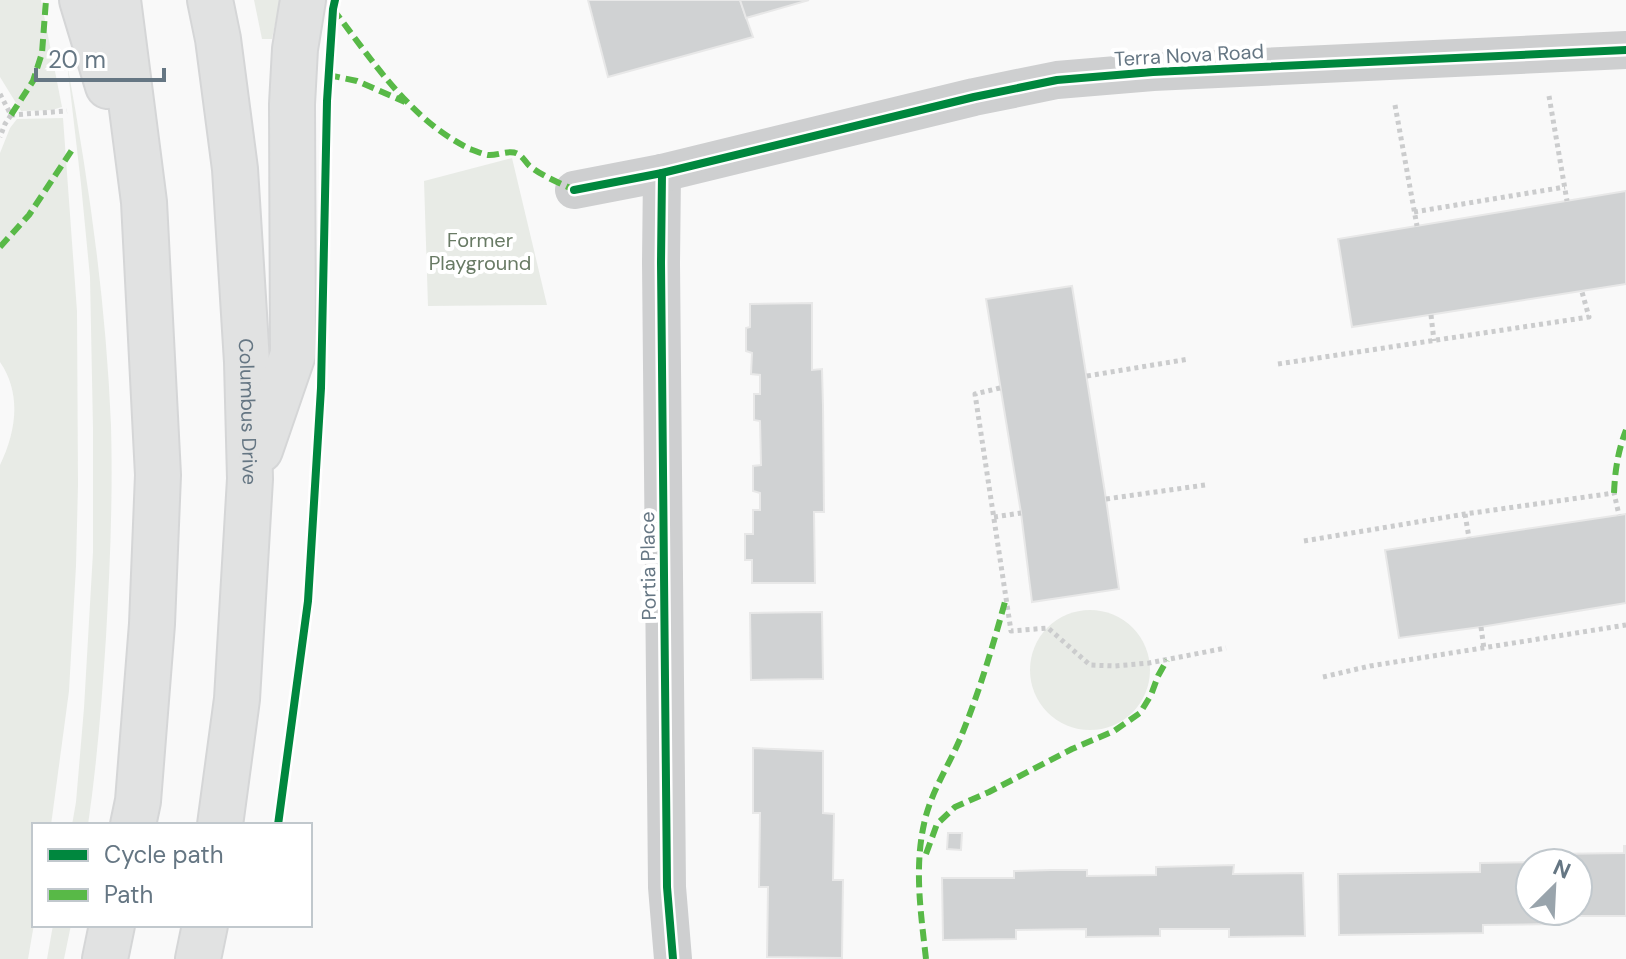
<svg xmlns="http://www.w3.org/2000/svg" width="1626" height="959" font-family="'DM Sans',sans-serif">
<rect width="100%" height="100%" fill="#f9f9f9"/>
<g fill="#e8ebe6">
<polygon points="0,0 41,0 62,107 52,110 21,111 0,77"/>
<polygon points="254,0 280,0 272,39 262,39"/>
<path d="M67 63C89 182 106 303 111 425 113 496 110 567 106 637 102 700 97 763 88 825H72L76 802 84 708 93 552V429L90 277 81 184Z"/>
<path d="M63 118 77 311 78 485 76 566 69 691 51 825H34V924L28 959H0V465C16 432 22 394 0 362V153L10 128 17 119Z"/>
<polygon points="512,158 547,305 428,306 424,181"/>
<circle cx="1090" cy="670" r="60"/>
<polygon points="53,925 71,925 64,959 47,959"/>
</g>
<g fill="#d0d2d3" stroke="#e8e8e8" stroke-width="2" fill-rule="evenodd">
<polygon points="588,0 740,0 753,37 608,77"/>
<polygon points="740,0 809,0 746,18"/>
<polygon points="1626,191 1626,284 1352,327 1338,239"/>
<polygon points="1072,286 1106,499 1119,589 1032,602 1021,513 986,299"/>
<polygon points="812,303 812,370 822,369 823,406 824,512 814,512 815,583 752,583 752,560 745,560 745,534 753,534 753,510 760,510 760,493 753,491 753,466 761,465 760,421 754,420 754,394 760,394 760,375 751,374 752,353 746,351 746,328 750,327 750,304"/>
<polygon points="1626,514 1626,603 1481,627 1399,638 1385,550"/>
<polygon points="822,612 823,679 751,680 750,613"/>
<polygon points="753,748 823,751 823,813 834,814 833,880 843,880 842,958 767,957 768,887 759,887 760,813 753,813"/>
<polygon points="948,833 962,833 961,850 947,849"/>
<path d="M1624 846H1626V916H1555L1556 924 1483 925V933L1339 935 1338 874 1480 872V863L1551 862V854L1624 853ZM1530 863H1578V911H1530Z"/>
<polygon points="1234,865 1233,874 1303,873 1305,936 1229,937 1229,929 1160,929 1160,936 1086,937 1086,929 1016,930 1016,939 943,940 942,878 1014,878 1014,871 1051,870 1087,870 1087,876 1156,875 1156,867"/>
</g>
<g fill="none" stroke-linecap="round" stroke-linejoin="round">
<defs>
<g id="primary">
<polyline points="82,0 108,86"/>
<polyline points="118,0 144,202 158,475 152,624 138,801 133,825"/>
<path id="s1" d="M210 0 218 39 235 169 247 362 250 479 237 699 220 825"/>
<polyline points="260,450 293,354 292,104 295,49 303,0"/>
<polyline points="105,959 112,925"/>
<polyline points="198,959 205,925"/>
</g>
</defs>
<use href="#primary" stroke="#d5d6d7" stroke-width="48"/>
<g stroke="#cbcccd" stroke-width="5" stroke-dasharray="4 4" stroke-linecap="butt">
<polyline points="0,94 11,115 5,124 0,137"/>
<polyline points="1549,96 1567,201"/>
<polyline points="1395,105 1417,226"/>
<polyline points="11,115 67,111"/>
<polyline points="1414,212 1565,187"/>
<polyline points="1431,315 1434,341"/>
<polyline points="1278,364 1589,317 1582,292"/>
<polyline points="1087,376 1189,359"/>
<polyline points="1000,388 975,394 1011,631 1048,628 1090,665 1115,666 1149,663 1226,648"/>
<polyline points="1106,499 1205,485"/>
<polyline points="1465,514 1469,538"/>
<polyline points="994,517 1021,513"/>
<polyline points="1304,541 1465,514 1614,493 1619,515"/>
<polyline points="1481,627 1484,649"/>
<polyline points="1323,677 1370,666 1626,625"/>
</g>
<g stroke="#cecfd0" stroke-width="38">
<polyline points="662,173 661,263 667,887 673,959"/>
<polyline points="574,190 662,173 974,97 1057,80 1153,72 1626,50"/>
</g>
<use href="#primary" stroke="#e1e2e2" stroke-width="44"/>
<g stroke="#58b947" stroke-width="6" stroke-dasharray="12 6" stroke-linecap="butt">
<path d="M333 9C372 60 410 120 470 149 476 151 482 154 488 155 497 156 510 149 518 154 524 157 526 164 531 167 544 177 560 183 574 190"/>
<polyline points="328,75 357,81 405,102"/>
<polyline points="11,115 33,81 42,53 46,0"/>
<polyline points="0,247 29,215 72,150"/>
<path d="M1614 493C1615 470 1618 451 1626 430"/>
<polyline points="926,854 937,824 955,807 989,792 1072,749 1114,731 1140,713 1151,695 1158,676 1167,660"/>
<path d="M926 959C921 914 914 869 924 824 930 794 948 767 960 739 979 693 993 646 1006 598"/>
</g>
<defs>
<g id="cycleway">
<polyline points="662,173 661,263 667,887 673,959"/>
<polyline points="574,190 662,173 974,97 1057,80 1153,72 1626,50"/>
<polyline points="278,825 308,601 321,388 327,101 333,9 335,0"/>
</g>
</defs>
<use href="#cycleway" stroke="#fff" stroke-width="13"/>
<use href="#cycleway" stroke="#00873e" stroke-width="8"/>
</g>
<g text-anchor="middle" stroke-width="8" stroke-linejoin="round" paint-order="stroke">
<g font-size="20" fill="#657683" stroke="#fff">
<text transform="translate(1189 55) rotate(-3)" y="7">Terra Nova Road</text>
<text dy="7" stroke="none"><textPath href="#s1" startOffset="414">Columbus Drive</textPath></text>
<text transform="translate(648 566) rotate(-91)" y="7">Portia Place</text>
</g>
<g font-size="20" fill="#687a64" stroke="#fff">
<text x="480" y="247">Former<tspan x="480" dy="23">Playground</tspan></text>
</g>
</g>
<rect x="32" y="823" width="280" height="104" fill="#ffffff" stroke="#c1c8cd" stroke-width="2"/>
<rect x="48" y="849" width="40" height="12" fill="#00873e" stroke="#c1c8cd" stroke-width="2"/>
<text x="104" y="863" font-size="24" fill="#657683">Cycle path</text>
<rect x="48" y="889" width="40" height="12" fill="#58b947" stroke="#c1c8cd" stroke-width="2"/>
<text x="104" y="903" font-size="24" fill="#657683">Path</text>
<g transform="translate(1554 887) rotate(24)"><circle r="38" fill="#ffffff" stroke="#c1c8cd" stroke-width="2"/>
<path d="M0-6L14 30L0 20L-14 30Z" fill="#99a4ac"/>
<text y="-12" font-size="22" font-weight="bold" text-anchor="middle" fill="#657683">N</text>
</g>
<path d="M36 68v12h128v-12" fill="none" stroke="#657683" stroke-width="4"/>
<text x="48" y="68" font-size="24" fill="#657683" stroke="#ffffff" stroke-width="6" paint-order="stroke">20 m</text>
</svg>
